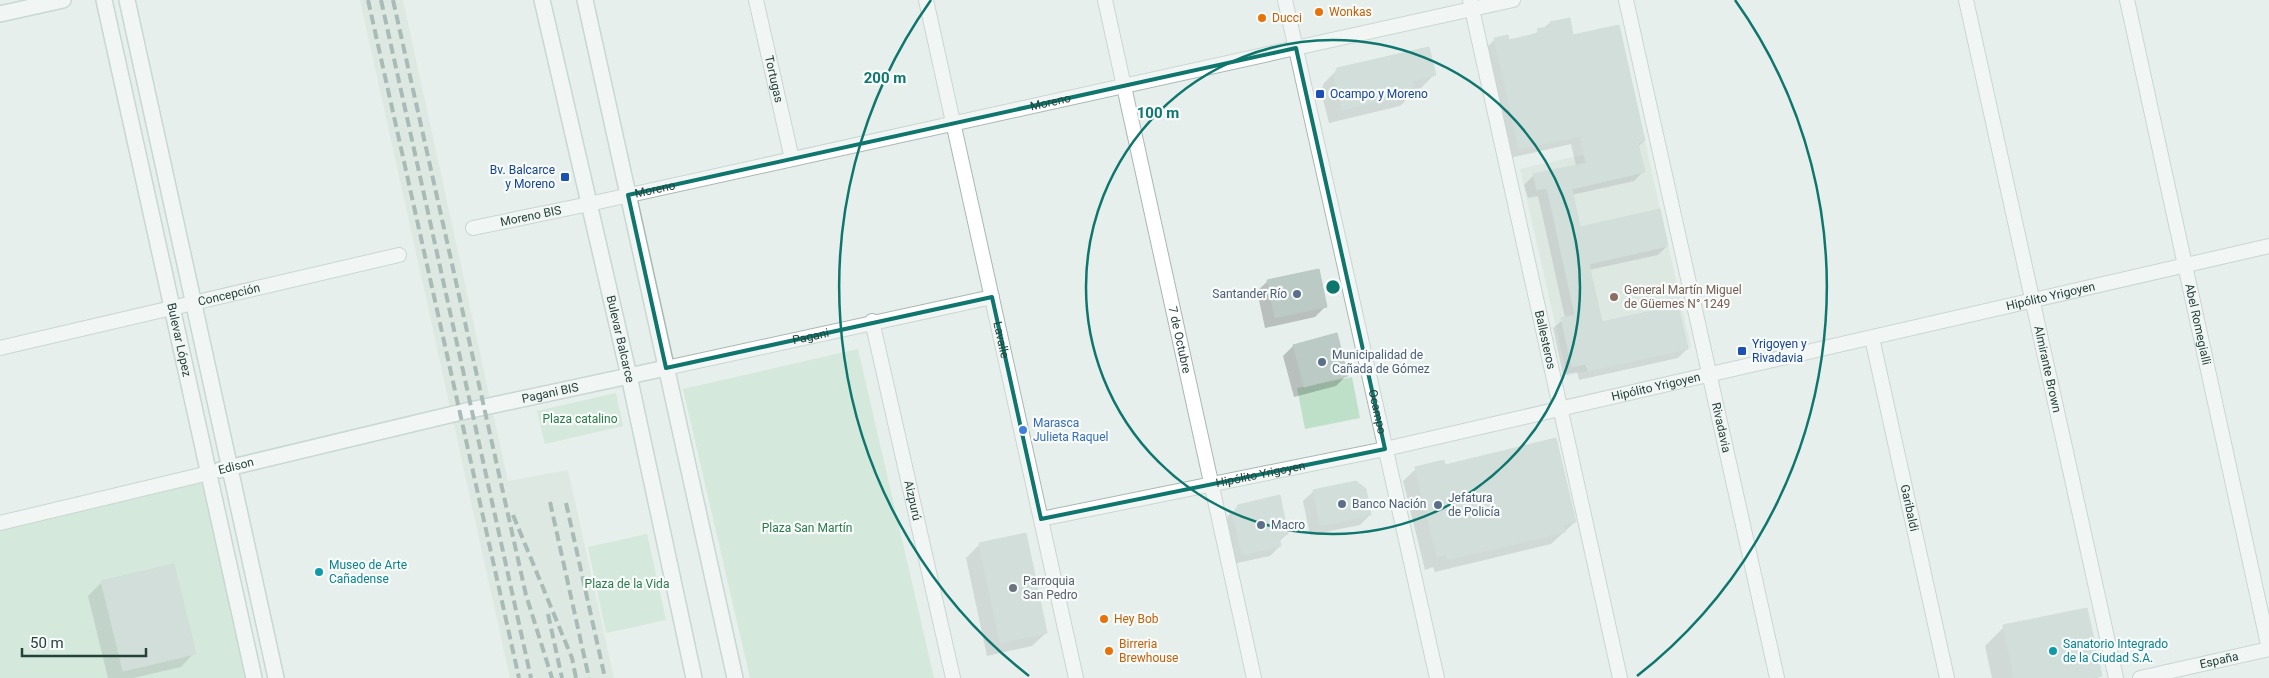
<svg xmlns="http://www.w3.org/2000/svg" width="2269" height="678" font-family="Roboto,sans-serif">
<rect width="100%" height="100%" fill="#e6efeb"/>
<g fill="#d4dfda">
<polygon points="360,0 403,0 508,481 568,470 614,678 510,678"/>
<polygon points="1645,141 1691,348 1567,376 1520,169"/>
</g>
<g fill="#bfe0c8">
<polygon points="858,349 934,678 750,678 683,389"/>
<polygon points="1352,377 1360,418 1305,429 1297,388"/>
<polygon points="616,393 623,426 545,444 537,411"/>
<polygon points="209,473 254,678 0,678 0,523"/>
<polygon points="647,534 666,620 606,633 588,547"/>
</g>
<g fill="#0003">
<polygon points="1550,23 1572,36 1644,141 1638,147 1643,172 1634,181 1572,195 1579,228 1667,246 1658,255 1589,270 1601,324 1687,349 1678,358 1579,380 1577,372 1563,375 1553,328 1565,318 1538,196 1528,198 1524,185 1534,175 1576,166 1571,144 1510,158 1486,48 1495,39 1508,42 1532,36"/>
<polygon points="1338,69 1434,75 1421,88 1413,90 1414,93 1400,106 1329,123 1321,91 1324,83"/>
<polygon points="1268,281 1325,307 1315,317 1265,328 1257,291"/>
<polygon points="1293,346 1346,376 1336,386 1294,397 1283,356"/>
<polygon points="1444,467 1575,522 1551,544 1435,572 1433,567 1425,570 1403,481 1416,469"/>
<polygon points="1314,491 1370,515 1360,525 1310,535 1303,501"/>
<polygon points="1239,506 1287,534 1279,542 1280,546 1270,556 1232,564 1224,526 1228,516"/>
<polygon points="1025,535 1046,633 1032,646 987,656 966,558 979,545"/>
<polygon points="102,582 194,653 181,667 133,678 108,678 88,596"/>
<polygon points="2004,627 2100,676 2098,678 1992,678 1985,646"/>
</g>
<g fill="#bbcac4" stroke="#b8c9c2">
<polygon points="1570,18 1573,35 1619,25 1645,141 1638,143 1645,172 1572,189 1580,227 1660,209 1668,246 1589,264 1602,322 1678,305 1688,349 1588,371 1586,364 1572,367 1561,318 1575,315 1547,188 1537,190 1533,174 1586,163 1580,136 1519,149 1494,38 1508,35 1509,40 1539,33 1537,29 1551,26 1550,22"/>
<polygon points="1429,47 1436,75 1412,81 1415,93 1342,110 1334,76 1337,68"/>
<polygon points="1319,269 1327,307 1275,318 1267,280"/>
<polygon points="1337,333 1348,376 1304,387 1293,345"/>
<polygon points="1556,438 1576,522 1564,525 1565,532 1447,560 1446,555 1437,557 1415,467 1444,460 1445,465"/>
<polygon points="1356,481 1366,489 1371,515 1320,526 1313,490"/>
<polygon points="1280,495 1288,534 1279,537 1281,546 1242,555 1233,515 1238,505"/>
<polygon points="1026,533 1047,633 1000,643 979,543"/>
<polygon points="174,564 196,654 123,671 101,581"/>
<polygon points="2087,608 2102,676 2093,678 2014,678 2003,625"/>
</g>
<g fill="none" stroke-linecap="round" stroke-linejoin="round">
<defs>
<g id="minor">
<path id="s1" d="M756 0 792 159"/>
<path id="s2" d="M926 0 1076 678"/>
<path id="s3" d="M1105 0 1254 678"/>
<path id="s4" d="M1285 0 1437 678"/>
<path id="s5" d="M1470 0 1620 678"/>
<path id="s6" d="M1626 0 1777 678"/>
<path id="s7" d="M1966 0 2116 678"/>
<path id="s8" d="M2127 0 2269 649"/>
<path id="s9" d="M473 228 589 204 1513 0"/>
<path id="s10" d="M872 321 953 678"/>
<path id="s11" d="M1872 338 1947 678"/>
<path id="s12" d="M0 348 399 255"/>
<path id="s13" d="M666 368 992 297"/>
<path id="s14" d="M1041 519 1385 449 2269 246"/>
<polyline points="0,523 209,473"/>
<path id="s15" d="M2140 678 2269 649"/>
</g>
<g id="secondary">
<path id="s16" d="M104 0 254 678"/>
<polyline points="127,0 276,678"/>
<path id="s17" d="M542 0 629 376 694 678"/>
<polyline points="585,0 735,678"/>
<polyline points="0,14 63,0"/>
<path id="s18" d="M220 470 466 411 666 368"/>
</g>
</defs>
<use href="#minor" stroke="#a8b8b2" stroke-width="16"/>
<use href="#secondary" stroke="#a4bbb3" stroke-width="18"/>
<use href="#minor" stroke="#fff" stroke-width="14"/>
<use href="#secondary" stroke="#fff" stroke-width="15"/>
<g stroke="#5f7d75" stroke-width="4" stroke-dasharray="10 5" stroke-linecap="butt">
<polyline points="368,0 519,678"/>
<polyline points="381,0 531,678"/>
<polyline points="393,0 526,595 552,678"/>
<polyline points="550,502 589,678"/>
<polyline points="566,503 605,678"/>
<polyline points="513,515 572,658 576,678"/>
<polyline points="548,614 562,678"/>
</g>
</g>
<path d="M0 0H2269V678H0ZM1296 48 1385 449 1041 519 992 297 666 368 628 195Z" fill="#e6efeb" fill-opacity=".55" fill-rule="evenodd"/>
<path fill="none" stroke="#0f766e" stroke-width="4" stroke-linejoin="round" d="M1296 48 1385 449 1041 519 992 297 666 368 628 195Z"/>
<g fill="none" stroke="#0f766e" stroke-width="2.5">
<circle cx="1333" cy="287" r="247"/>
<path d="M1029 676A494 494 0 0 1 931 0M1735 0A494 494 0 0 1 1637 676"/>
</g>
<g fill="#e8710a" stroke="#f7fbf9" stroke-width="2">
<circle cx="1319" cy="12" r="5"/>
<circle cx="1262" cy="18" r="5"/>
<circle cx="1104" cy="619" r="5"/>
<circle cx="1109" cy="651" r="5"/>
</g>
<g fill="#1a4fb4" stroke="#f7fbf9" stroke-width="2">
<rect x="1315" y="89" width="10" height="10" rx="2.5"/>
<rect x="560" y="172" width="10" height="10" rx="2.5"/>
<rect x="1737" y="346" width="10" height="10" rx="2.5"/>
</g>
<g fill="#5c6f8a" stroke="#f7fbf9" stroke-width="2">
<circle cx="1297" cy="294" r="5"/>
<circle cx="1322" cy="362" r="5"/>
<circle cx="1342" cy="504" r="5"/>
<circle cx="1438" cy="505" r="5"/>
<circle cx="1261" cy="525" r="5"/>
</g>
<circle fill="#8d6e63" stroke="#f7fbf9" stroke-width="2" cx="1614" cy="297" r="5"/>
<circle fill="#3f7fe0" stroke="#f7fbf9" stroke-width="2" cx="1023" cy="430" r="5"/>
<g fill="#0f9aa8" stroke="#f7fbf9" stroke-width="2">
<circle cx="319" cy="572" r="5"/>
<circle cx="2053" cy="651" r="5"/>
</g>
<circle fill="#6b7280" stroke="#f7fbf9" stroke-width="2" cx="1013" cy="588" r="5"/>
<g text-anchor="middle" stroke-width="4.5" stroke-linejoin="round" paint-order="stroke">
<g font-size="12" fill="#c56008" stroke="#f7fbf9" text-anchor="start">
<text x="1329" y="16">Wonkas</text>
<text x="1272" y="22">Ducci</text>
<text x="1114" y="623">Hey Bob</text>
<text x="1119" y="648">Birreria<tspan x="1119" dy="14">Brewhouse</tspan></text>
</g>
<g font-size="12" fill="#24423a" stroke="#f7fbf9">
<text dy="4" stroke="none"><textPath href="#s1" startOffset="81">Tortugas</textPath></text>
<text dy="4" stroke="none"><textPath href="#s9" startOffset="591">Moreno</textPath></text>
<text dy="4" stroke="none"><textPath href="#s9" startOffset="186">Moreno</textPath></text>
<text dy="4" stroke="none"><textPath href="#s9" startOffset="59">Moreno BIS</textPath></text>
<text dy="4" stroke="none"><textPath href="#s12" startOffset="235">Concepción</textPath></text>
<text dy="4" stroke="none"><textPath href="#s14" startOffset="1034">Hipólito Yrigoyen</textPath></text>
<text dy="4" stroke="none"><textPath href="#s8" startOffset="332">Abel Romegialli</textPath></text>
<text dy="4" stroke="none"><textPath href="#s13" startOffset="148">Pagani</textPath></text>
<text dy="4" stroke="none"><textPath href="#s17" startOffset="348">Bulevar Balcarce</textPath></text>
<text dy="4" stroke="none"><textPath href="#s16" startOffset="348">Bulevar López</textPath></text>
<text dy="4" stroke="none"><textPath href="#s2" startOffset="348">Lavalle</textPath></text>
<text dy="4" stroke="none"><textPath href="#s3" startOffset="348">7 de Octubre</textPath></text>
<text dy="4" stroke="none"><textPath href="#s5" startOffset="348">Ballesteros</textPath></text>
<text dy="4" stroke="none"><textPath href="#s7" startOffset="378">Almirante Brown</textPath></text>
<text dy="4" stroke="none"><textPath href="#s14" startOffset="629">Hipólito Yrigoyen</textPath></text>
<text dy="4" stroke="none"><textPath href="#s18" startOffset="339">Pagani BIS</textPath></text>
<text dy="4" stroke="none"><textPath href="#s4" startOffset="422">Ocampo</textPath></text>
<text dy="4" stroke="none"><textPath href="#s6" startOffset="438">Rivadavia</textPath></text>
<text transform="translate(236 466) rotate(-14)" y="4">Edison</text>
<text dy="4" stroke="none"><textPath href="#s14" startOffset="224">Hipólito Yrigoyen</textPath></text>
<text dy="4" stroke="none"><textPath href="#s10" startOffset="184">Aizpurú</textPath></text>
<text dy="4" stroke="none"><textPath href="#s11" startOffset="174">Garibaldi</textPath></text>
<text dy="4" stroke="none"><textPath href="#s15" startOffset="81">España</textPath></text>
</g>
<g font-size="12" fill="#164399" stroke="#f7fbf9" text-anchor="start">
<text x="1330" y="98">Ocampo y Moreno</text>
<text x="555" y="174" text-anchor="end">Bv. Balcarce<tspan x="555" dy="14">y Moreno</tspan></text>
<text x="1752" y="348">Yrigoyen y<tspan x="1752" dy="14">Rivadavia</tspan></text>
</g>
<g font-size="12" fill="#785e54" stroke="#f7fbf9" text-anchor="start">
<text x="1624" y="294">General Martín Miguel<tspan x="1624" dy="14">de Güemes N° 1249</tspan></text>
</g>
<g font-size="12" fill="#4e5e75" stroke="#f7fbf9" text-anchor="start">
<text x="1287" y="298" text-anchor="end">Santander Río</text>
<text x="1332" y="359">Municipalidad de<tspan x="1332" dy="14">Cañada de Gómez</tspan></text>
<text x="1448" y="502">Jefatura<tspan x="1448" dy="14">de Policía</tspan></text>
<text x="1352" y="508">Banco Nación</text>
<text x="1271" y="529">Macro</text>
</g>
<g font-size="12" fill="#2d7a4b" stroke="#f7fbf9">
<text x="580" y="423">Plaza catalino</text>
<text x="807" y="532">Plaza San Martín</text>
<text x="627" y="588">Plaza de la Vida</text>
</g>
<g font-size="12" fill="#366cbe" stroke="#f7fbf9" text-anchor="start">
<text x="1033" y="427">Marasca<tspan x="1033" dy="14">Julieta Raquel</tspan></text>
</g>
<g font-size="12" fill="#0d838f" stroke="#f7fbf9" text-anchor="start">
<text x="329" y="569">Museo de Arte<tspan x="329" dy="14">Cañadense</tspan></text>
<text x="2063" y="648">Sanatorio Integrado<tspan x="2063" dy="14">de la Ciudad S.A.</tspan></text>
</g>
<g font-size="12" fill="#5b616d" stroke="#f7fbf9" text-anchor="start">
<text x="1023" y="585">Parroquia<tspan x="1023" dy="14">San Pedro</tspan></text>
</g>
</g>
<circle cx="1333" cy="287" r="8" fill="#0f766e" stroke="#f7fbf9" stroke-width="2.5"/>
<g font-size="15" text-anchor="middle" font-weight="bold" fill="#0f766e" stroke="#f7fbf9" stroke-width="4.5" stroke-linejoin="round" paint-order="stroke">
<text x="885" y="83">200 m</text>
<text x="1158" y="118">100 m</text>
</g>
<path d="M22 648v8h124v-8" fill="none" stroke="#24423a" stroke-width="2.5"/>
<text x="30" y="648" font-size="15" fill="#24423a" stroke="#f7fbf9" stroke-width="4" paint-order="stroke">50 m</text>
</svg>
